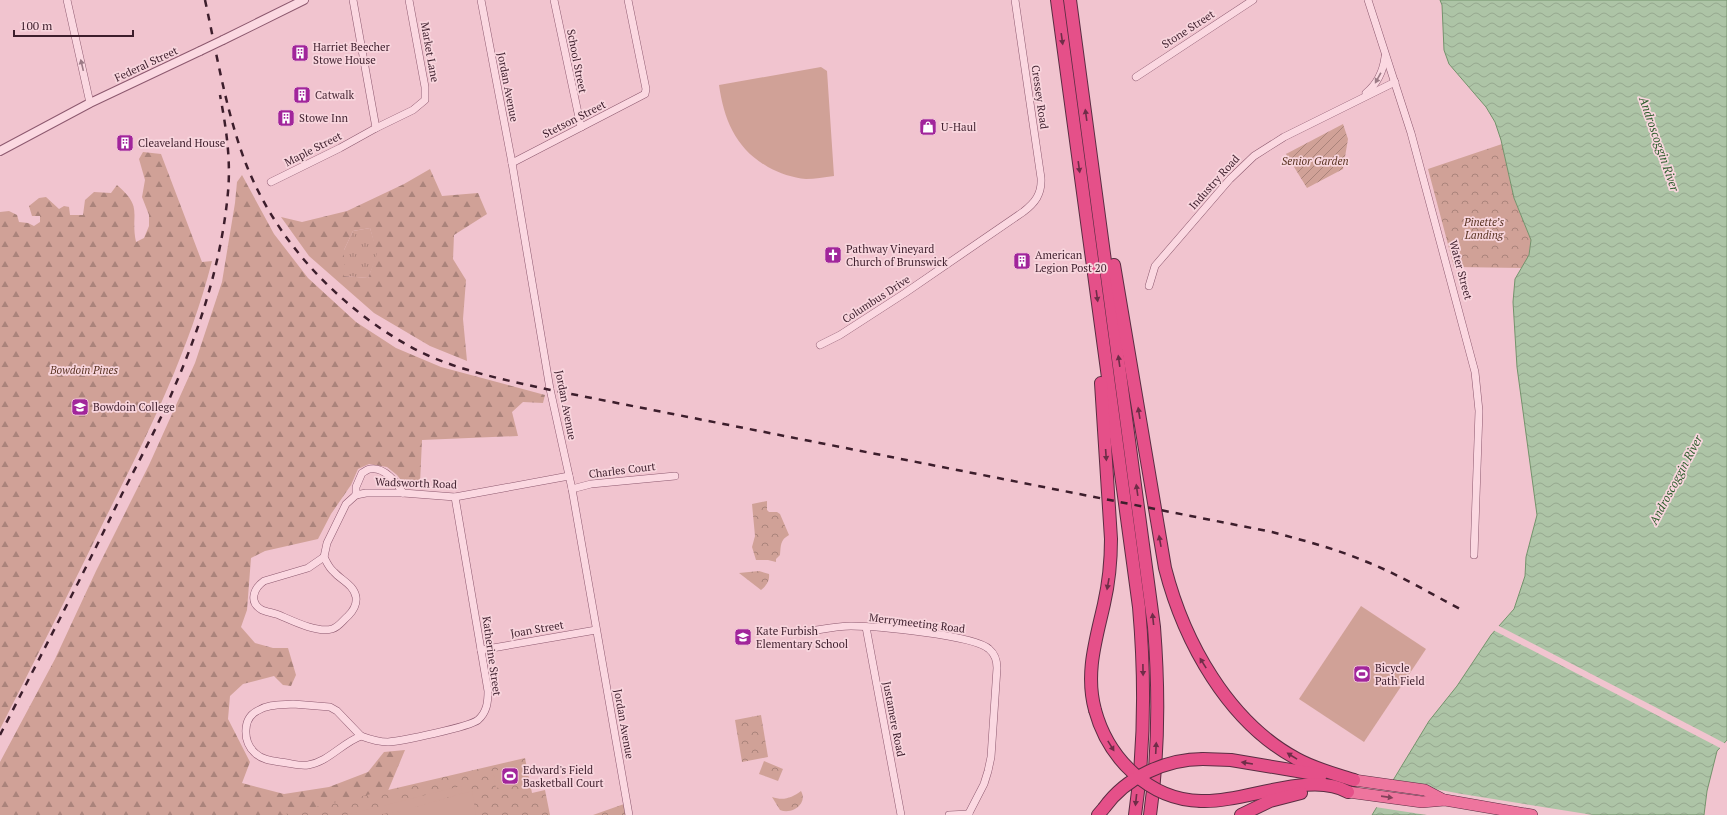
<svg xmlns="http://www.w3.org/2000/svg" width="1727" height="815" font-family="'PT Serif',serif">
<defs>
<pattern id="grass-tufts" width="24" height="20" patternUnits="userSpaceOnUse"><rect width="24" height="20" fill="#d0a197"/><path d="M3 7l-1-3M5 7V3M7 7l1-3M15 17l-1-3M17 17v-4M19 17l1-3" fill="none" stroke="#aa837b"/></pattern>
<pattern id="forest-firs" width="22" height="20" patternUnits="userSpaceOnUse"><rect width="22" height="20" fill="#d0a197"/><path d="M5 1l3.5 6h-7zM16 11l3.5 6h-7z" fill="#aa837b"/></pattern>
<pattern id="park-crowns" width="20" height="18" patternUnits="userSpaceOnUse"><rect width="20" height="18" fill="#d0a197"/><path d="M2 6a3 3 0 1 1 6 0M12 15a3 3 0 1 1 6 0" fill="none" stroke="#aa837b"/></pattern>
<pattern id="garden-furrows" width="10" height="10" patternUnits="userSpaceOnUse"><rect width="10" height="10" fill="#d0a197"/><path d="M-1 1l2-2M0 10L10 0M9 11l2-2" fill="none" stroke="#aa837b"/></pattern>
<pattern id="water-waves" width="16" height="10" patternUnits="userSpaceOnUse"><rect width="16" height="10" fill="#adc4a6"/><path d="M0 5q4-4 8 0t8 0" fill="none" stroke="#96a88f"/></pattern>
</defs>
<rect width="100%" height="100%" fill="#f1c4cf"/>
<polygon fill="url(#grass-tufts)" points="370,228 378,254 368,278 344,276 344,250 353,231"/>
<g fill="url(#forest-firs)" fill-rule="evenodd">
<path d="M143 152 161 154 202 262 212 261C189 351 149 432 107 515 72 587 36 658 0 729V212L9 211 17 215 19 222 28 223 34 226 40 222V216H32L29 206 39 198 46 197 59 209 64 206 69 207 70 215H83L85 200 94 192 111 193 117 185C144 208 130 213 136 242L144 238 149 226V215L142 197 145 180 139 159Z"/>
<path d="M430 169 442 196 478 193 487 214 454 235 453 259 466 280 463 319 467 361 430 346 374 313 309 256 281 217 302 222 347 211 404 184ZM370 228 377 254 368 278 344 276V250L353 231Z"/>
<polygon points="242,175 274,234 308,278 356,322 396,348 441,367 545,395 543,403 523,402 512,412 518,436 422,440 420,484 404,484 397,475 387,467 369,464 358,469 351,485 331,514 318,539 265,551 251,558 247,610 241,627 255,643 273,648 288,648 296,675 291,686 283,685 274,676 243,684 230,696 228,719 250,762 242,783 284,794 329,787 368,772 384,752 405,750 385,798 307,815 0,815 0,762 55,659 96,571 149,465 195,363 222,282 235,203 237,182"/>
</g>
<g fill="url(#park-crowns)">
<polygon points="1502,144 1514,198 1531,240 1529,255 1522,268 1454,267 1428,169"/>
<path d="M767 501V510L769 512H777L780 514 789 535C780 540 781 545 780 555L776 559V562L768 560H756L752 547 755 536 752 504Z"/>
<path d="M759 571 769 574C770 580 766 586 761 590L739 573Z"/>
<polygon points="761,715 768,757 742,762 735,720"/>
<polygon points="525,758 532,793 545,790 550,815 281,815"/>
<polygon points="764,761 783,769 778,781 759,774"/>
<path d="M801 791C808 803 793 815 780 810L772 797C783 801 792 798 801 791Z"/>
<polygon points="624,804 626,815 593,815"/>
</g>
<polygon fill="url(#garden-furrows)" points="1343,124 1348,139 1343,169 1307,188 1286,154"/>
<g fill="#d0a197">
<path d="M821 67 827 71 834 176C824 177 815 179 806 179 793 178 779 173 768 167 736 149 724 120 719 85Z"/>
<polygon points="1361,606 1426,649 1364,742 1299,699"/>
<polygon points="524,765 527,782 496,788 493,771"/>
<polygon points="461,786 462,793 412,808 472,791 476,815 391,815 401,812 398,811 378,815 346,815"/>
</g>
<polygon fill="url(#water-waves)" stroke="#74936c" points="1440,0 1727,0 1727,740 1717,751 1707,791 1704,815 1372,815 1429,721 1457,686 1491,635 1514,609 1525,576 1526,557 1537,515 1517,367 1513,302 1515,279 1529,255 1531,240 1514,198 1501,140 1495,122 1486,107 1449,64 1444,50 1442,5"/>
<g fill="#f1c4cf">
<polygon points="1497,625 1709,735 1726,744 1722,749 1493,630"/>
<polygon points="1391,781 1462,794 1593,815 1427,815 1375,807"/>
</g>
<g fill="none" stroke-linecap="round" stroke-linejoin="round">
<defs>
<g id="minor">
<polyline points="67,0 90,103"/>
<polyline points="481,0 512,163 550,389 572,489 629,815"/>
<polyline points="554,0 581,127"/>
<polyline points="1368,0 1411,133 1475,372 1479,411 1474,555"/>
<polyline points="1136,77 1253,0"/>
<path d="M1366 93C1377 84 1383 72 1385 57"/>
<polyline points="376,128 413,110 425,100 425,87 409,0"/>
<polyline points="512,163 645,94 646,89 628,0"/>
<polyline points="271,182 340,148 376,128 353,0"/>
<polyline points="1149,286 1155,266 1230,179 1254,156 1284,137 1395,82"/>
<path d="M820 345 840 335 905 293 1023 212C1035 203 1042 194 1041 178L1015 0"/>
<polyline points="572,489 591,484 675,476"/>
<path d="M356 495V487L362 473C364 472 368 469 370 469 384 466 397 483 403 493"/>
<polyline points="324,557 327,543 346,504 356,495 366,493 403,493 455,497 569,476"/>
<path d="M324 557C327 563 329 568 334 572 341 580 354 585 356 597 357 604 353 611 348 616 343 620 339 627 332 629 317 633 293 621 279 615 274 613 267 612 262 610 248 602 254 588 264 581L308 568Z"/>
<polyline points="866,627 901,815"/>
<path d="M811 631C824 629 838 626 851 626 875 626 974 635 989 649 995 654 997 661 997 668L991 757 988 771 984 784 968 815"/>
<polyline points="481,650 596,630"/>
<path d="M293 704 330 707 337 711 361 736C342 743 328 762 308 765 301 766 293 764 287 763 276 761 263 761 255 753 243 742 242 719 257 711 268 704 281 705 293 704Z"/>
<path d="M361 736C369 739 380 742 388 742 402 741 469 727 478 720 487 712 488 702 488 691L455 497"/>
<polyline points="949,815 969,814"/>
</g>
<g id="tertiary">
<polyline points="223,40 304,0"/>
<polyline points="0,151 90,103 200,51"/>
</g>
<g id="trunk">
<polyline points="1354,780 1425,790 1444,800"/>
<polyline points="1348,792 1422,802 1445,800 1532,815"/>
</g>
<g id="motorway">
<path d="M1057 0 1139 607C1145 676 1145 746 1135 815"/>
<path d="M1070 0 1154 627C1159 690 1159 752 1150 815"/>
<path d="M1114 265 1165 568C1184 642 1228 722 1297 759 1315 769 1335 774 1354 780"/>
<path d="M1095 710C1085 673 1096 640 1104 604 1109 582 1111 561 1111 539L1101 383"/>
<polyline points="1203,759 1231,760 1321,775"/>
<path d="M1201 801C1244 803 1311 770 1348 792"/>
<polyline points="1098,815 1104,808"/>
<polyline points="1241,815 1270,801 1301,793"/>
</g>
</defs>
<use href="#minor" stroke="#8d596f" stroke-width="8"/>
<use href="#tertiary" stroke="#8d596f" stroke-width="10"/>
<use href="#trunk" stroke="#5b2d43" stroke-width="12"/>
<use href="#motorway" stroke="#5b2d43" stroke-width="14"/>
<use href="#minor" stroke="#fbd8e1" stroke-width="7"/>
<use href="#tertiary" stroke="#fbd8e1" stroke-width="8"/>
<use href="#trunk" stroke="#ee759e" stroke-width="11"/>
<use href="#motorway" stroke="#e55089" stroke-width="12"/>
<g stroke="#3d1e2c" stroke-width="2.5" stroke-dasharray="7 7" stroke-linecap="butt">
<path d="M205 0C217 55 226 112 246 164 273 232 321 287 380 328 395 338 411 348 427 355 465 372 506 380 546 389L1272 532C1302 540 1333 548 1362 560 1396 573 1428 592 1460 609"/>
<path d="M0 735C41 655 83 575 122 494 140 459 159 424 174 388 201 326 222 259 228 192 231 159 226 127 220 95"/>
</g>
<defs>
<polyline id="tertiary-bridge" points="200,51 223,40"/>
<g id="motorway-bridge">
<path d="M1095 710C1108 758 1149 800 1201 801"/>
<path d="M1104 808C1126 777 1166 759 1203 759"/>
</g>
</defs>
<use href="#tertiary-bridge" stroke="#8d596f" stroke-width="10" stroke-linecap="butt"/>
<use href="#motorway-bridge" stroke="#5b2d43" stroke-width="14" stroke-linecap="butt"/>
<use href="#tertiary-bridge" stroke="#fbd8e1" stroke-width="8"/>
<use href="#motorway-bridge" stroke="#e55089" stroke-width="12"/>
</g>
<defs><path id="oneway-solid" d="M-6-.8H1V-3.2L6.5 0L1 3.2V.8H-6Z"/></defs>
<g fill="#6f2d48">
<use href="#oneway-solid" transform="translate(1062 39) rotate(82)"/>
<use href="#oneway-solid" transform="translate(1086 115) rotate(-98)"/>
<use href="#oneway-solid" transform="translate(1079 167) rotate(82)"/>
<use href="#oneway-solid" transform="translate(1097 296) rotate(82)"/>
<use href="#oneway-solid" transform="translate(1119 361) rotate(-98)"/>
<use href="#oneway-solid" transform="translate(1139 413) rotate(-99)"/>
<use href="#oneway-solid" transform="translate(1106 455) rotate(86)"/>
<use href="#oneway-solid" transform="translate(1137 490) rotate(-98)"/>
<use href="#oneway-solid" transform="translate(1160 541) rotate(-100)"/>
<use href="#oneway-solid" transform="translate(1108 584) rotate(100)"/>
<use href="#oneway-solid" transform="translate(1153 619) rotate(-96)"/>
<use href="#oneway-solid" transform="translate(1203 663) rotate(-122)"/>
<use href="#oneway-solid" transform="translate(1143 670) rotate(89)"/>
<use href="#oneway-solid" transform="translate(1111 746) rotate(58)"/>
<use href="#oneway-solid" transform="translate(1156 748) rotate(-87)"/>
<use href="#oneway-solid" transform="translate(1292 756) rotate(-148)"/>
<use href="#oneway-solid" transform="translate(1247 763) rotate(-171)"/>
<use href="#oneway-solid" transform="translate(1136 800) rotate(96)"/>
</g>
<g fill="#9c7b86">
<use href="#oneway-solid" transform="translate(82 65) rotate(-103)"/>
<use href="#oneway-solid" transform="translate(1378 78) rotate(119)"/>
</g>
<use fill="#84415a" href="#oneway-solid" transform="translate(1387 797) rotate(8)"/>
<defs>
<symbol id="building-square" viewBox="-11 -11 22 22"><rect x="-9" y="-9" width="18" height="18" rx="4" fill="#a1259b" stroke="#f8d5dd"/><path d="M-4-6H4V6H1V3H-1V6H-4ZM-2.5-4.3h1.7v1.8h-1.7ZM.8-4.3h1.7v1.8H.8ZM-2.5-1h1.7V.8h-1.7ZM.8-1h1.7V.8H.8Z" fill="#fff"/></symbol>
<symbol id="shop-square" viewBox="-11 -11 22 22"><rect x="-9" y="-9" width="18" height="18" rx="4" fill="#a1259b" stroke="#f8d5dd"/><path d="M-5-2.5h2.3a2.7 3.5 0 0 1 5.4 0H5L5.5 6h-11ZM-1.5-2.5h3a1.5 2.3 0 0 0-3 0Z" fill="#fff"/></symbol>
<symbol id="church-square" viewBox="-11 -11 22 22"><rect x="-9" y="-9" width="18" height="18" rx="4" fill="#a1259b" stroke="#f8d5dd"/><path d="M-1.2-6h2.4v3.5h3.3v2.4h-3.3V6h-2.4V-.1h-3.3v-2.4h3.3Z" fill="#fff"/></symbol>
<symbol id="university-square" viewBox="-11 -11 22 22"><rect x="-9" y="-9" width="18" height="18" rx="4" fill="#a1259b" stroke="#f8d5dd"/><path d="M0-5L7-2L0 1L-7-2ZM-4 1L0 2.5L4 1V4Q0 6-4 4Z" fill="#fff"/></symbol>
<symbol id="school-square" viewBox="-11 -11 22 22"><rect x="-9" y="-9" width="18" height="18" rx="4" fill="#a1259b" stroke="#f8d5dd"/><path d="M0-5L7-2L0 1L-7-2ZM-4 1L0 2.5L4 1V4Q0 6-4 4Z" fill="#fff"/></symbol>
<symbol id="stadium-square" viewBox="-11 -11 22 22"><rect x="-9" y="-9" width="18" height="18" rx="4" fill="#a1259b" stroke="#f8d5dd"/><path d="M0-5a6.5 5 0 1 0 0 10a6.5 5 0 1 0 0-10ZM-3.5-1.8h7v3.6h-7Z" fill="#fff"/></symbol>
</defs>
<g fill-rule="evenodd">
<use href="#building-square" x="290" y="43" width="20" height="20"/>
<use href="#building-square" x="292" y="85" width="20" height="20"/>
<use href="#building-square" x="276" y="108" width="20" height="20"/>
<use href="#shop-square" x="918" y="117" width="20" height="20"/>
<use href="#building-square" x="115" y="133" width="20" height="20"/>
<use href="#church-square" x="823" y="245" width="20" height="20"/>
<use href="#building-square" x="1012" y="251" width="20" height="20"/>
<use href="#university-square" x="70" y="397" width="20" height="20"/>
<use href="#school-square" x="733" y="627" width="20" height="20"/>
<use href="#stadium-square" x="1352" y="664" width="20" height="20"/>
<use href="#stadium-square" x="500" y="766" width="20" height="20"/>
</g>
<g text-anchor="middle" stroke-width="3.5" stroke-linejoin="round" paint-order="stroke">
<g font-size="11" fill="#3d1e2c" stroke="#f8d5dd">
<text transform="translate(1188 29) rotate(-33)" y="4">Stone Street</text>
<text transform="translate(430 52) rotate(80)" y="4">Market Lane</text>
<text transform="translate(577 61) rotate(79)" y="4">School Street</text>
<text transform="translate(146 64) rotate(-25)" y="4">Federal Street</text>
<text transform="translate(508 87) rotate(79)" y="4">Jordan Avenue</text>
<text transform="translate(1040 97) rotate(82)" y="4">Cressey Road</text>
<text transform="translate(574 119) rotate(-27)" y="4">Stetson Street</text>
<text transform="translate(313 149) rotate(-27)" y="4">Maple Street</text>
<text transform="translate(1214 182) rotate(-48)" y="4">Industry Road</text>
<text transform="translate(1461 270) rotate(75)" y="4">Water Street</text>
<text transform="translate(876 299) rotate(-33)" y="4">Columbus Drive</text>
<text transform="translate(566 405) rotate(79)" y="4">Jordan Avenue</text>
<text transform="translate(622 470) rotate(-7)" y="4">Charles Court</text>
<text transform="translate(416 483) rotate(2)" y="4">Wadsworth Road</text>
<text transform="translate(917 623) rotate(7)" y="4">Merrymeeting Road</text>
<text transform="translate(537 629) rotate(-10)" y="4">Joan Street</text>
<text transform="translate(492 656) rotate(82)" y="4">Katherine Street</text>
<text transform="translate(894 719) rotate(79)" y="4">Justamere Road</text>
<text transform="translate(624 724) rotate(80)" y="4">Jordan Avenue</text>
</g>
<g font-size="11" fill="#3d1e2c" stroke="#f8d5dd" text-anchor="start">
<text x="313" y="51">Harriet Beecher<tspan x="313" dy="13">Stowe House</tspan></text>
<text x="315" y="99">Catwalk</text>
<text x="299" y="122">Stowe Inn</text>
<text x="941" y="131">U-Haul</text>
<text x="138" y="147">Cleaveland House</text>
<text x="846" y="253">Pathway Vineyard<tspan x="846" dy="13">Church of Brunswick</tspan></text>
<text x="1035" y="259">American<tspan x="1035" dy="13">Legion Post 20</tspan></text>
<text x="93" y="411">Bowdoin College</text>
<text x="756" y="635">Kate Furbish<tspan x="756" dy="13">Elementary School</tspan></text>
<text x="1375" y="672">Bicycle<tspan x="1375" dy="13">Path Field</tspan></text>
<text x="523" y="774">Edward's Field<tspan x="523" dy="13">Basketball Court</tspan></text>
</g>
<g font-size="11" font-style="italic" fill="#5a3423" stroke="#f8d5dd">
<text x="1315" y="165">Senior Garden</text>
<text x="1484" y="226">Pinette’s<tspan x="1484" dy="13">Landing</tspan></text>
<text x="84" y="374">Bowdoin Pines</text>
</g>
<g font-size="12" font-style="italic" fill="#2d5d2c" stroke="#f8d5dd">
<text transform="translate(1659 144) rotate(71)" y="4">Androscoggin River</text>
<text transform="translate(1676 480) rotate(-62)" y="4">Androscoggin River</text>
</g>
</g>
<path d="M14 30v6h119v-6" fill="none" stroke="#3d1e2c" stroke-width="2"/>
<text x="20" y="30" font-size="12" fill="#3d1e2c" stroke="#f8d5dd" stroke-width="3" paint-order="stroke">100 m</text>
</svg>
